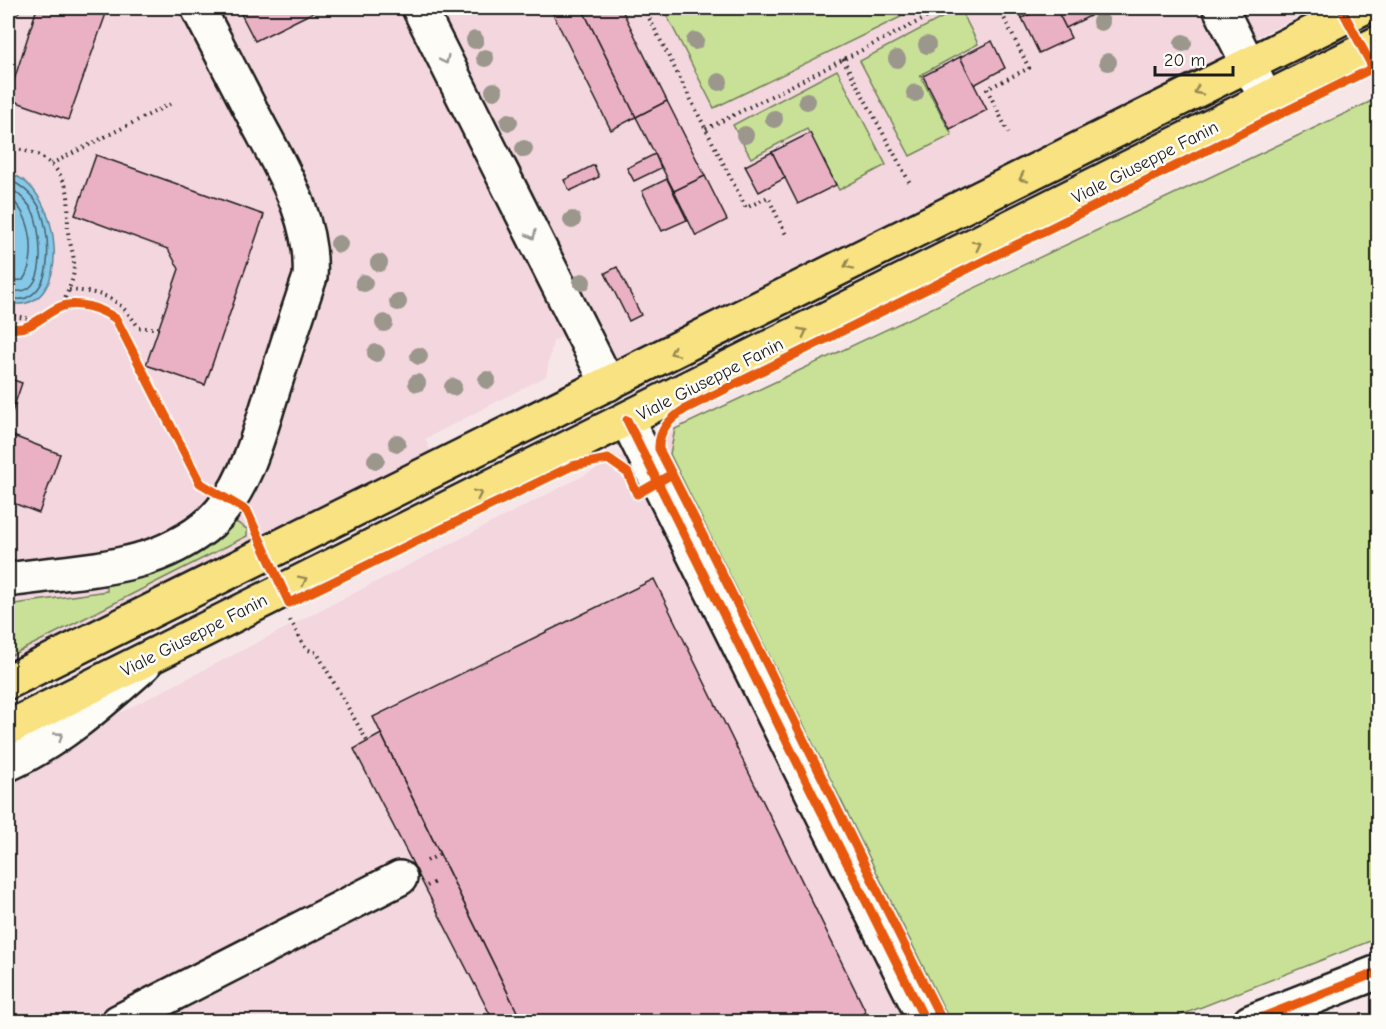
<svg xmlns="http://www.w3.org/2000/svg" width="1386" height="1029" font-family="'Comic Neue',sans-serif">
<rect width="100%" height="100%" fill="#f7e6e8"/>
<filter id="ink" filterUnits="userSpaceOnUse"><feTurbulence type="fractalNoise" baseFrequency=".0167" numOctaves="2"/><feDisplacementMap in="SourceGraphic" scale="12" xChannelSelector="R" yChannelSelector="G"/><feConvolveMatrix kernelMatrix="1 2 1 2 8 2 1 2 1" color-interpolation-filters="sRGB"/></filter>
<g filter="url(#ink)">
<g fill="#f3d6de">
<polygon points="8,8 1220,8 1248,66 608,384 578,329 553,341 546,376 425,439 444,478 8,681"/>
<polygon points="1240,8 1317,8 1254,38"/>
<polygon points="675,429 670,455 950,1021 8,1022 8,770"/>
</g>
<g fill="#c8e197" stroke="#727e5a" stroke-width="1.5">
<polygon points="663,8 919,8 714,108"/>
<polygon points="960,8 978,44 920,75 952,135 910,156 860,61"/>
<polygon points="837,70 886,165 839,190 807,129 751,158 733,125"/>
<polygon points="1378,98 1378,938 1166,1021 950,1021 670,454 675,429"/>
<polygon points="228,517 247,529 247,536 8,657 8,605 107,591 106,577"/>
</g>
<path fill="#86c8e7" stroke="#5c8396" stroke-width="1.5" d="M8 173C64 187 75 317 8 303Z"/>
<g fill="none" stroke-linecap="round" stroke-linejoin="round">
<g stroke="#46616d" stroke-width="1.5">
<path d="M8 179C21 185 35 196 41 211 49 234 55 286 26 298 20 301 13 298 8 298"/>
<path d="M8 187C18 193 29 202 34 214 40 231 48 286 22 291 17 292 12 290 8 290"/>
<path d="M8 197C32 212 38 258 23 280L8 281"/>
</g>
</g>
<g fill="#eab1c5" stroke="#1c1c1c" stroke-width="1.5">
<polygon points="37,8 108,8 68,120 8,99"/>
<polygon points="238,8 322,8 255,41"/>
<polygon points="550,8 582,8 636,117 611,130"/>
<polygon points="582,8 621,8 667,101 636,117"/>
<polygon points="1017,8 1043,8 1022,18"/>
<polygon points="1043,8 1056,8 1071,38 1039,53 1022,18"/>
<polygon points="1056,8 1085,8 1090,16 1066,28"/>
<polygon points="992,41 1005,68 974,85 960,57"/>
<polygon points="960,57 987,110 950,129 923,76"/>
<polygon points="667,101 705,176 674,191 636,117"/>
<polygon points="810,133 836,185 798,204 772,152"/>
<polygon points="772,152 785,178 759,192 745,166"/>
<polygon points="655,154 661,168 634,181 627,168"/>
<polygon points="96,155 264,215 205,385 146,365 179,269 168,249 75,215"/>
<polygon points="594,165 599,177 570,191 564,180"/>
<polygon points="705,176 727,220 696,236 674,191"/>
<polygon points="667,179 687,220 662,231 642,191"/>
<polygon points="617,267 641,315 629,321 605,273"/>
<polygon points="8,378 22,383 8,424"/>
<polygon points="8,434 60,454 39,513 8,501"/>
<polygon points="654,579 866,1012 847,1022 522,1022 373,717"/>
<polygon points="381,734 522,1022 494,1022 354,749"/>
</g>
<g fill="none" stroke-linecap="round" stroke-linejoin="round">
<defs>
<g id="minor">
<polyline points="419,8 608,384"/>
<polyline points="1220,8 1267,101"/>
<polyline points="627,420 926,1022"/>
<path d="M8 580C51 573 96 572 139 560 163 554 192 539 211 522 244 491 257 440 270 399 283 358 296 317 310 277 314 219 281 168 255 118 236 81 217 44 198 8"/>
<path d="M8 764C60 740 101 703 144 665"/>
<polyline points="118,1022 400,878"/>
<polyline points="1250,1022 1378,972"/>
</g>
<g id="major">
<polyline points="8,682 1362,8"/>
<polyline points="8,728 1378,43"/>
</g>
</defs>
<use href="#minor" stroke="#1c1c1c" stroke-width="38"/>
<use href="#major" stroke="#1c1c1c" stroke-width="38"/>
<g stroke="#1c1c1c" stroke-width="4" stroke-dasharray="1.5 4.5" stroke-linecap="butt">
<polyline points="644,8 746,208 768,197 787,237"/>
<polyline points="999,8 1029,68 987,89 1010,136"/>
<polyline points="8,19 22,8"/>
<polyline points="843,59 911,185"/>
<polyline points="706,129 945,8"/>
<path d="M8 149C34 148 60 164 67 190 70 203 67 218 68 232 69 242 74 253 74 264 75 279 67 294 60 307"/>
<polyline points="51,164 170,104"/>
<path d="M69 290C105 292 119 298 139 328H158"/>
<polyline points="8,315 32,319 47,316"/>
<polyline points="290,620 306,649 317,653 367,741"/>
<polyline points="427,861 440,854"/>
<polyline points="427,886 437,881"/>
</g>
<use href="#minor" stroke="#fdfcf7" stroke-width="33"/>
<use href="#major" stroke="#f8e281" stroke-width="33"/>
<defs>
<g id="cycleway">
<path d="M8 328C30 332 41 316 58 308 76 299 102 309 116 319L200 483 247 511 289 603 572 466 608 459 628 473 637 494 672 474"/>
<polyline points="627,420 926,1022"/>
<path d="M943 1022C846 832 757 638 659 449 658 430 670 419 685 409L1373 68 1341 8"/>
<polyline points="1250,1022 1378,972"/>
</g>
</defs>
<use href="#cycleway" stroke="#fdfcf7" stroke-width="13"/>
<use href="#cycleway" stroke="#e8590c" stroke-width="9"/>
</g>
<g fill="#9b978c">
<circle cx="1101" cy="22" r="9"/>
<circle cx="475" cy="40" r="9"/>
<circle cx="695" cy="41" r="9"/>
<circle cx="1183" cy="43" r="9"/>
<circle cx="927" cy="45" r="9"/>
<circle cx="485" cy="58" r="9"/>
<circle cx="897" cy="59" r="9"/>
<circle cx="1108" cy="62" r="9"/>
<circle cx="719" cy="82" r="9"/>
<circle cx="494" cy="91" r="9"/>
<circle cx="915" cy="93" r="9"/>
<circle cx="807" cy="101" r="9"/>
<circle cx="774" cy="119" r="9"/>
<circle cx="509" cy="122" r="9"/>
<circle cx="745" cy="135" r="9"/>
<circle cx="524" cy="149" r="9"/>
<circle cx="572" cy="220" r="9"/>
<circle cx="339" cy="244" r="9"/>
<circle cx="379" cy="263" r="9"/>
<circle cx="582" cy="282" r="9"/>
<circle cx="364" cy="283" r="9"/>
<circle cx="398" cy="302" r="9"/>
<circle cx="384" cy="323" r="9"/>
<circle cx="376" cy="353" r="9"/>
<circle cx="419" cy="356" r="9"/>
<circle cx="487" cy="380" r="9"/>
<circle cx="417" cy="383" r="9"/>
<circle cx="453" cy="387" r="9"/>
<circle cx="397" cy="443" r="9"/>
<circle cx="376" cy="460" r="9"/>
</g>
<defs><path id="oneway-chevron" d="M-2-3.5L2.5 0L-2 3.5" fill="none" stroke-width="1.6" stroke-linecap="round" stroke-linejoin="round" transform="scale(1.5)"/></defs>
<g stroke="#989794">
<use href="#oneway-chevron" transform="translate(445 60) rotate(64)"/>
<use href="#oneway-chevron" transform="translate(532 235) rotate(64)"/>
<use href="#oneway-chevron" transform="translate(59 736) rotate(-36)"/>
</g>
<g stroke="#958954">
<use href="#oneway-chevron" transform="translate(1198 91) rotate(154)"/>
<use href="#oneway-chevron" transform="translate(1023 178) rotate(154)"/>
<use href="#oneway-chevron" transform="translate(977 245) rotate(-27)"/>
<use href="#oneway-chevron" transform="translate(848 265) rotate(154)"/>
<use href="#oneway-chevron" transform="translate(803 332) rotate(-27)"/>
<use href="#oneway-chevron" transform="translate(674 352) rotate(154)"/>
<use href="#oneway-chevron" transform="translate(478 494) rotate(-26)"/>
<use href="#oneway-chevron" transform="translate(303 580) rotate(-26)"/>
</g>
</g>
<g text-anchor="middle" stroke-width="5" stroke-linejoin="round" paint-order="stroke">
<g font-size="18" fill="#1c1c1c" stroke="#fdfcf7">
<text transform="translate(1145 162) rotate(-27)" y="6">Viale Giuseppe Fanin</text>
<text transform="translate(710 379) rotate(-27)" y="6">Viale Giuseppe Fanin</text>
<text transform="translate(194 635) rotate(-27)" y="6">Viale Giuseppe Fanin</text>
</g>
</g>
<rect width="1386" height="1029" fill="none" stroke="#fdfcf7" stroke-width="30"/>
<rect x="15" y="15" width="1356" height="999" fill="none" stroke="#1c1c1c" stroke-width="2" filter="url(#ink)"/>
<path d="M1155 66v9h78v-9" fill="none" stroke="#1c1c1c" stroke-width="3"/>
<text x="1164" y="66" font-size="18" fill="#1c1c1c" stroke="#fdfcf7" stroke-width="4.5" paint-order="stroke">20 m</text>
</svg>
